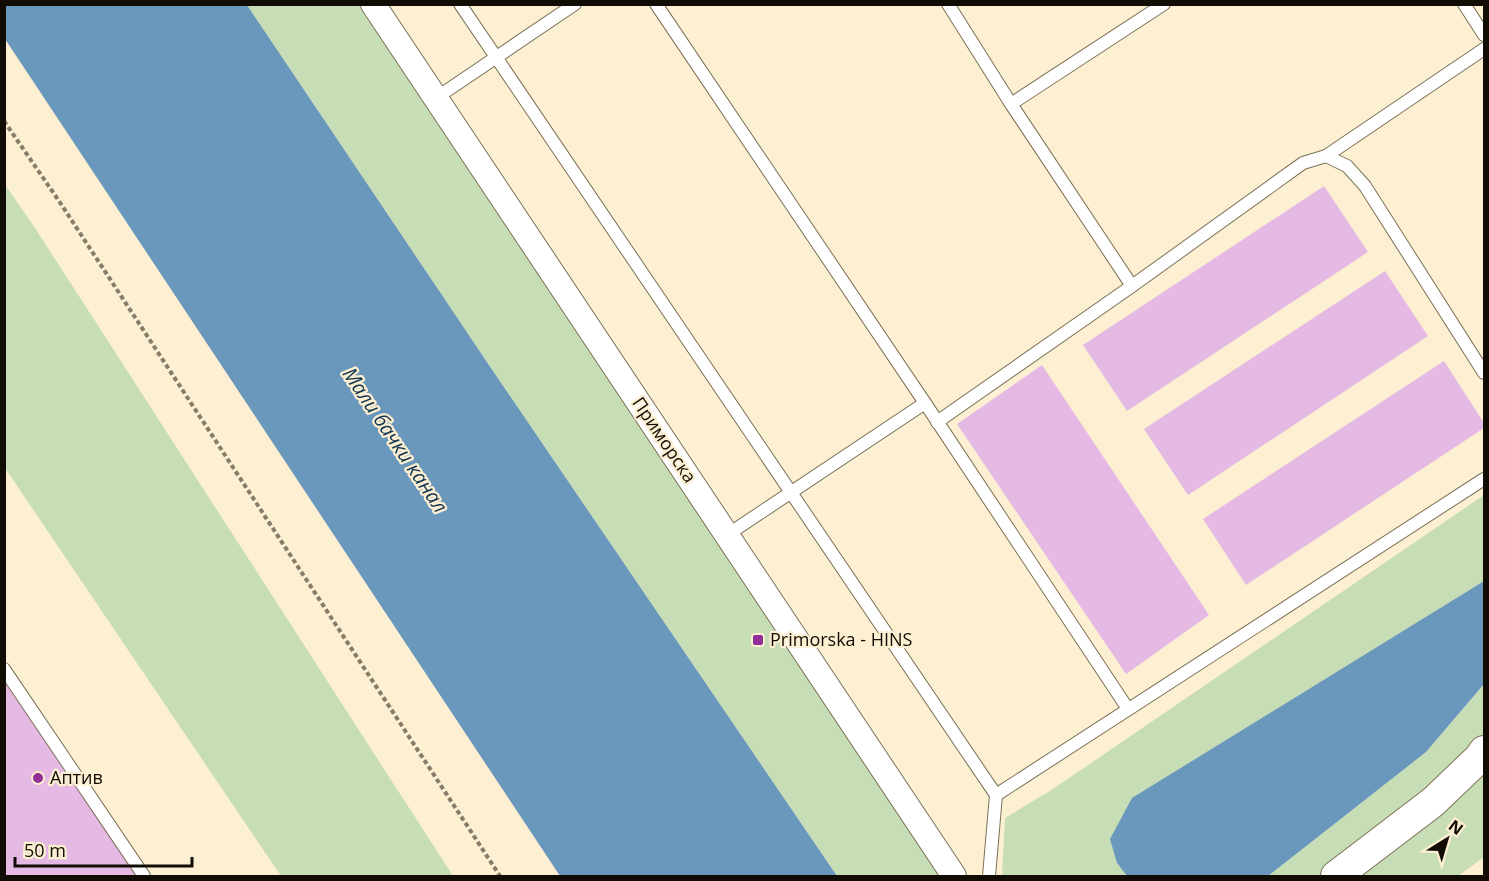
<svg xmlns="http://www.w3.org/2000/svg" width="1489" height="881" font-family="'Open Sans',sans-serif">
<rect width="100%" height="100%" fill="#fcefd2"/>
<g fill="#c7ddb6">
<polygon points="247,5 363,5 943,876 837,876 495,374"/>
<polygon points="4,183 35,228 453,876 281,876 5,468"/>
<polygon points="1484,495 1484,581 1133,798 1117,863 1127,876 1002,876 1005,818 1053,789"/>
<polygon points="1484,684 1484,857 1458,876 1268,876 1426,752"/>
</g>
<g fill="#6a97bc">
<polygon points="4,5 247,5 495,374 837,876 560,876 5,39"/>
<polygon points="1484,581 1484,684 1426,752 1268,876 1127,876 1117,863 1110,839 1132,798"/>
</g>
<g fill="#e4b9e3">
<polygon points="1324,186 1368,252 1127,411 1083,345"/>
<polygon points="1385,271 1428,336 1188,495 1144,429"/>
<polygon points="1444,361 1484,423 1484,428 1246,585 1203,519"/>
<polygon points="1042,365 1209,615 1126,674 957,424"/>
<polygon points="4,679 138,876 4,876"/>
</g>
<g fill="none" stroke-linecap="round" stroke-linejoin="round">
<defs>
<g id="service">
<polyline points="460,4 996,795 989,876"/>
<polyline points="656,4 925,403 1128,709"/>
<polyline points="948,4 1011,104 1132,286"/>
<polyline points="1464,4 1484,35"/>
<polyline points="436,98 575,4"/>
<polyline points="1011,104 1164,4"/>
<polyline points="1326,156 1484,49"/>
<polyline points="937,422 1132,286 1303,163 1326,156 1347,166 1365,186 1484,373"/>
<polyline points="727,535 925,403"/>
<polyline points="4,669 144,876"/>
<polyline points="996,795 1484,479"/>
</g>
<polyline id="minor" points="373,4 954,876"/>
<polyline id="tertiary" points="1336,876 1433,802 1479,758 1484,751"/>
</defs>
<use href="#service" stroke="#7c7157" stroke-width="14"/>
<use href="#minor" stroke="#7c7157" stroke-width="26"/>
<use href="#tertiary" stroke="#7c7157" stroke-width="32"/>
<polyline stroke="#857c69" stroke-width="4" stroke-dasharray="4.5 3" stroke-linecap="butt" points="4,121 59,201 500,876"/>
<use href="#service" stroke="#fff" stroke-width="12"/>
<use href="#minor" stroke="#fff" stroke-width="24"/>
<use href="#tertiary" stroke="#fff" stroke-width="30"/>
</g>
<g fill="#922e95" stroke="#fcefd2" stroke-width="2">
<rect x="752" y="634" width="12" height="12" rx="3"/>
<circle cx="38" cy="778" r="6"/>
</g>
<g text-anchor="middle" stroke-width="4.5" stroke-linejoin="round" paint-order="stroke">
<g font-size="18" fill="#110d04" stroke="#fcefd2">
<text transform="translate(664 440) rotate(56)" y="6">Приморска</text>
</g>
<g font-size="18" fill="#110d04" stroke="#fcefd2" text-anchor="start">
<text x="770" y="646">Primorska - HINS</text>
<text x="50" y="784">Аптив</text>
</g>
<g font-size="20" font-style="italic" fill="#123650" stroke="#fcefd2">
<text transform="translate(395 440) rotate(56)" y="7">Мали бачки канал</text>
</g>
</g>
<rect width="1489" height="881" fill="none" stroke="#110d04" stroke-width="12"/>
<g transform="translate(1447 839) rotate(37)" stroke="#fcefd2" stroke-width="4.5" paint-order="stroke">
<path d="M0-4.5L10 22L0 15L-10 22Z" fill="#110d04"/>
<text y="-9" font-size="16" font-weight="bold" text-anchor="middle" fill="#110d04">N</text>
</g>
<path d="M15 857v9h177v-9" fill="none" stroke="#110d04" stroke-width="3"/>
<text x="24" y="857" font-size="18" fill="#110d04" stroke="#fcefd2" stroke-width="4.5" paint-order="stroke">50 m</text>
</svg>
